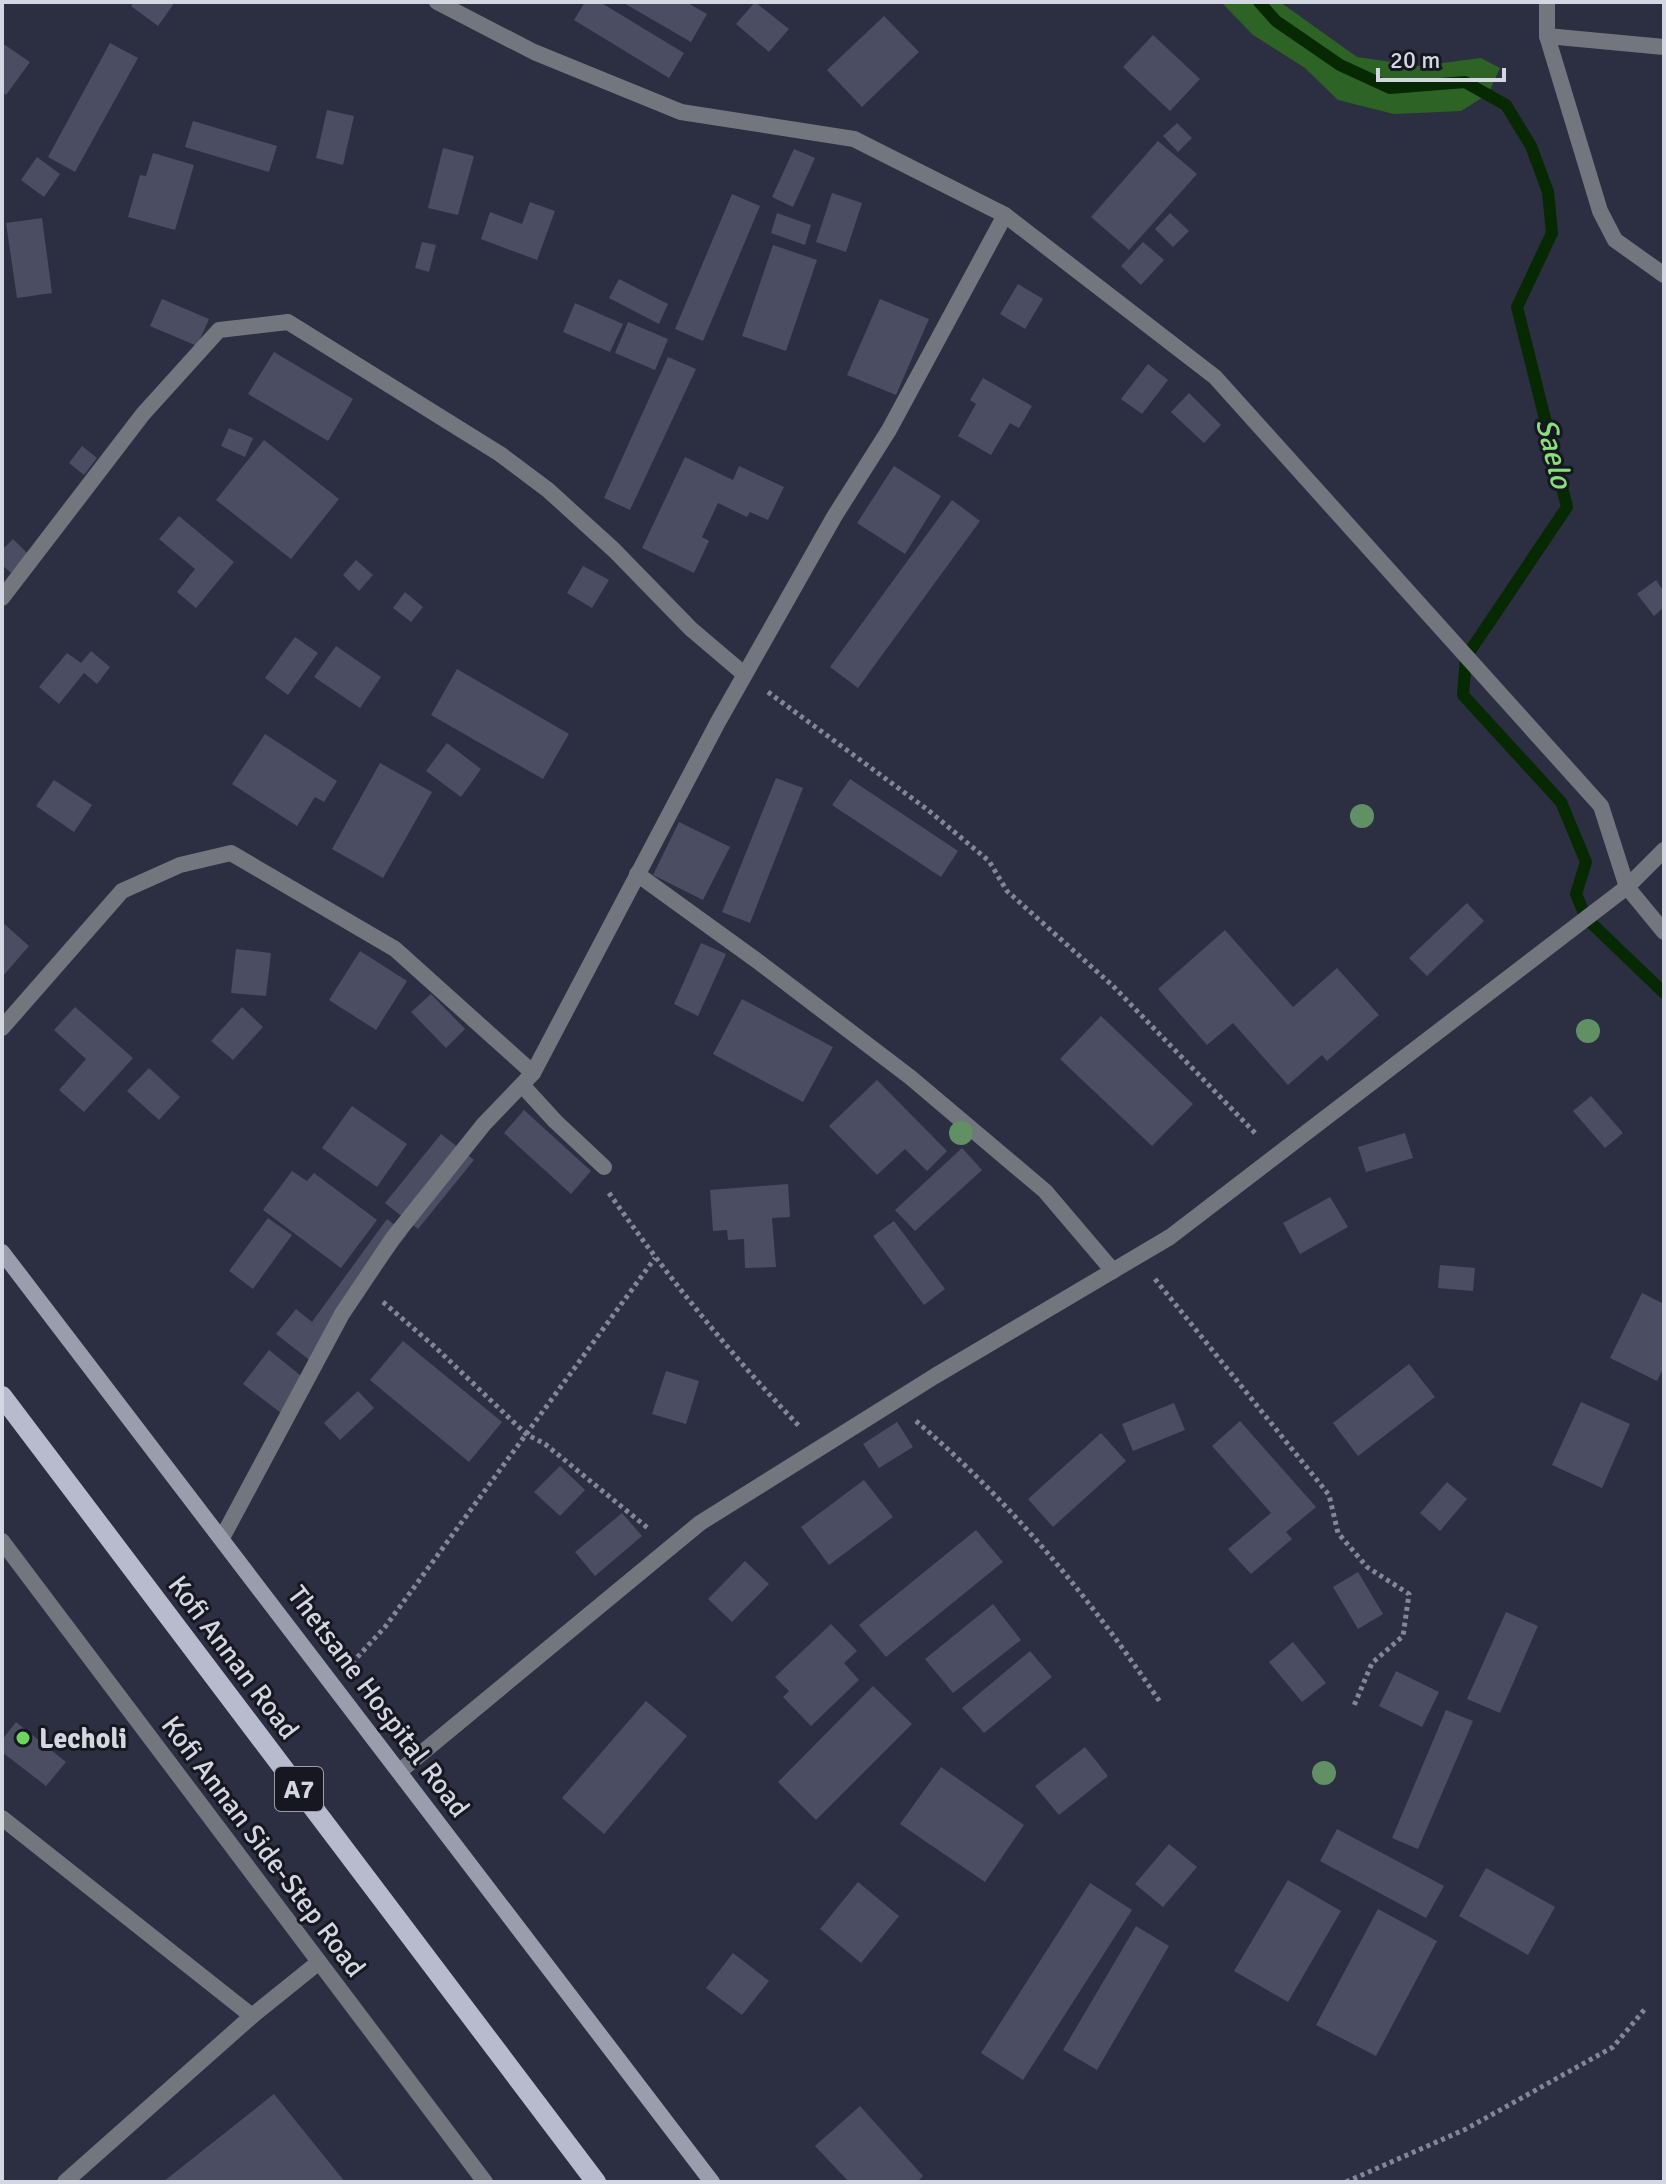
<svg xmlns="http://www.w3.org/2000/svg" width="1666" height="2184" font-family="Signika,sans-serif">
<rect width="100%" height="100%" fill="#2c2e41"/>
<polygon fill="#2e6326" points="1221,2 1280,2 1357,57 1419,66 1481,58 1500,68 1488,94 1461,111 1394,114 1338,100 1305,68 1253,35"/>
<g fill="none" stroke-linecap="round" stroke-linejoin="round">
<polyline stroke="#062902" stroke-width="12" points="1259,2 1276,21 1340,65 1390,88 1465,82 1506,105 1531,146 1548,192 1552,233 1517,307 1567,507 1466,657 1463,695 1561,802 1586,862 1576,894 1586,918 1664,993"/>
</g>
<g fill="#4b4e62">
<polygon points="134,2 175,2 158,26 131,6"/>
<polygon points="585,2 600,2 684,53 669,78 574,20"/>
<polygon points="622,2 686,2 707,14 691,42"/>
<polygon points="755,2 789,29 769,52 736,24"/>
<polygon points="884,16 919,52 862,107 827,70"/>
<polygon points="1153,35 1200,79 1170,111 1123,67"/>
<polygon points="2,43 30,62 6,95 2,92"/>
<polygon points="110,43 138,58 75,172 48,157"/>
<polygon points="327,110 354,116 343,165 316,158"/>
<polygon points="193,121 277,146 269,172 185,147"/>
<polygon points="1177,123 1192,138 1178,152 1163,136"/>
<polygon points="1158,141 1197,174 1129,250 1091,217"/>
<polygon points="443,148 474,156 458,215 428,208"/>
<polygon points="794,149 815,158 793,207 772,197"/>
<polygon points="153,153 194,165 175,230 128,217 140,175 146,176"/>
<polygon points="37,157 60,174 44,197 21,180"/>
<polygon points="832,193 862,203 846,252 816,242"/>
<polygon points="732,194 760,206 703,341 675,329"/>
<polygon points="530,202 555,211 537,260 481,239 490,212 522,224"/>
<polygon points="777,213 811,225 805,245 771,233"/>
<polygon points="1170,213 1189,231 1173,247 1155,229"/>
<polygon points="42,218 52,293 17,298 6,223"/>
<polygon points="422,242 436,245 429,272 415,268"/>
<polygon points="1143,242 1164,260 1141,285 1121,266"/>
<polygon points="773,245 817,260 786,351 742,336"/>
<polygon points="619,279 668,304 659,324 609,298"/>
<polygon points="1018,284 1043,299 1025,329 1000,314"/>
<polygon points="162,299 209,319 197,346 150,326"/>
<polygon points="880,299 929,319 896,395 847,375"/>
<polygon points="575,303 623,324 610,352 563,332"/>
<polygon points="628,322 668,339 655,370 615,353"/>
<polygon points="274,352 353,399 328,441 248,394"/>
<polygon points="668,357 696,369 630,510 604,498"/>
<polygon points="1148,364 1168,380 1142,414 1121,399"/>
<polygon points="983,378 1032,406 1019,428 1010,423 991,455 958,436 976,404 970,400"/>
<polygon points="1189,393 1221,425 1204,443 1171,412"/>
<polygon points="229,428 253,438 245,457 221,446"/>
<polygon points="264,440 339,499 291,559 216,500"/>
<polygon points="82,446 97,458 84,475 69,463"/>
<polygon points="685,457 733,480 739,466 784,487 768,520 750,512 747,517 718,503 702,537 709,541 694,573 642,548"/>
<polygon points="894,466 941,496 905,554 857,523"/>
<polygon points="952,500 980,521 858,688 830,667"/>
<polygon points="179,516 234,562 196,608 177,592 195,569 159,539"/>
<polygon points="13,539 29,555 11,573 2,565 2,550"/>
<polygon points="356,560 373,575 359,591 343,575"/>
<polygon points="583,566 609,580 592,608 567,593"/>
<polygon points="1656,580 1664,592 1664,607 1654,616 1637,594"/>
<polygon points="405,592 423,607 411,622 393,608"/>
<polygon points="295,637 318,653 288,695 265,678"/>
<polygon points="336,646 381,677 360,708 314,677"/>
<polygon points="91,651 110,667 97,684 84,673 59,704 39,687 67,653 81,663"/>
<polygon points="457,669 569,734 543,779 431,715"/>
<polygon points="265,734 337,781 324,802 315,797 297,826 232,784"/>
<polygon points="447,743 481,769 461,797 426,771"/>
<polygon points="380,763 432,792 383,878 332,849"/>
<polygon points="776,778 803,788 750,923 722,912"/>
<polygon points="850,779 958,851 941,877 832,805"/>
<polygon points="54,780 92,805 74,832 36,806"/>
<polygon points="679,822 730,847 703,900 653,875"/>
<polygon points="1467,903 1484,921 1427,976 1409,958"/>
<polygon points="2,922 29,946 2,977"/>
<polygon points="1225,930 1293,1007 1337,968 1379,1015 1327,1061 1322,1055 1288,1085 1233,1023 1207,1045 1158,989"/>
<polygon points="701,943 726,954 698,1016 674,1004"/>
<polygon points="236,949 271,953 266,996 231,993"/>
<polygon points="360,951 407,981 376,1030 329,1000"/>
<polygon points="431,994 465,1029 446,1048 411,1012"/>
<polygon points="742,999 833,1047 803,1102 713,1054"/>
<polygon points="75,1007 133,1058 84,1112 59,1090 86,1059 54,1030"/>
<polygon points="242,1007 263,1027 233,1060 211,1041"/>
<polygon points="1101,1016 1193,1104 1152,1146 1060,1059"/>
<polygon points="149,1068 180,1097 159,1120 127,1091"/>
<polygon points="877,1080 947,1151 927,1171 905,1149 877,1175 829,1126"/>
<polygon points="1591,1096 1623,1133 1605,1148 1573,1111"/>
<polygon points="352,1106 407,1144 377,1187 322,1148"/>
<polygon points="524,1110 591,1171 571,1194 504,1133"/>
<polygon points="1405,1133 1413,1158 1366,1172 1358,1147"/>
<polygon points="441,1134 474,1160 418,1229 385,1203"/>
<polygon points="962,1148 982,1170 915,1231 895,1210"/>
<polygon points="292,1171 307,1181 314,1173 377,1220 341,1268 263,1210"/>
<polygon points="788,1184 790,1217 772,1218 776,1267 745,1268 744,1239 728,1240 727,1230 713,1231 710,1190"/>
<polygon points="1330,1197 1348,1227 1300,1254 1283,1223"/>
<polygon points="268,1218 292,1235 253,1289 229,1271"/>
<polygon points="387,1219 407,1234 312,1362 276,1334 296,1309 312,1322"/>
<polygon points="894,1221 945,1289 924,1305 873,1236"/>
<polygon points="1440,1265 1475,1268 1473,1291 1438,1288"/>
<polygon points="1642,1293 1664,1304 1664,1367 1657,1381 1610,1358"/>
<polygon points="403,1341 502,1422 469,1462 370,1380"/>
<polygon points="269,1350 306,1380 281,1413 243,1384"/>
<polygon points="1409,1364 1435,1397 1358,1456 1333,1423"/>
<polygon points="666,1371 699,1381 686,1424 652,1414"/>
<polygon points="358,1391 374,1408 340,1440 324,1423"/>
<polygon points="1581,1402 1630,1424 1602,1488 1552,1465"/>
<polygon points="1174,1403 1185,1430 1133,1451 1122,1424"/>
<polygon points="1240,1421 1316,1507 1286,1532 1292,1539 1251,1574 1228,1549 1271,1513 1212,1446"/>
<polygon points="897,1422 913,1447 879,1468 863,1444"/>
<polygon points="1101,1433 1126,1461 1053,1527 1028,1499"/>
<polygon points="560,1466 585,1490 560,1516 534,1492"/>
<polygon points="864,1480 893,1517 829,1565 801,1527"/>
<polygon points="1447,1482 1467,1499 1440,1531 1420,1513"/>
<polygon points="622,1513 642,1536 595,1576 575,1552"/>
<polygon points="976,1530 1003,1562 886,1657 859,1625"/>
<polygon points="745,1561 769,1584 732,1622 708,1599"/>
<polygon points="1358,1572 1383,1614 1358,1629 1333,1587"/>
<polygon points="993,1604 1021,1640 953,1693 925,1659"/>
<polygon points="1506,1612 1538,1626 1500,1713 1467,1699"/>
<polygon points="831,1624 857,1651 844,1663 859,1680 811,1726 783,1697 789,1691 775,1677"/>
<polygon points="1293,1642 1326,1683 1302,1702 1269,1662"/>
<polygon points="1030,1651 1052,1677 984,1733 962,1708"/>
<polygon points="1396,1671 1439,1692 1422,1727 1379,1706"/>
<polygon points="873,1686 912,1724 816,1820 778,1782"/>
<polygon points="646,1701 687,1736 604,1834 562,1798"/>
<polygon points="1446,1710 1473,1721 1418,1849 1392,1838"/>
<polygon points="16,1722 66,1762 46,1786 2,1752 2,1740"/>
<polygon points="1085,1747 1108,1776 1059,1815 1035,1786"/>
<polygon points="941,1767 1024,1825 985,1882 900,1824"/>
<polygon points="1337,1829 1444,1886 1426,1918 1320,1861"/>
<polygon points="1169,1844 1197,1867 1163,1907 1135,1884"/>
<polygon points="1486,1868 1555,1907 1528,1955 1459,1916"/>
<polygon points="1288,1880 1341,1911 1288,2002 1234,1971"/>
<polygon points="858,1882 899,1916 861,1963 820,1929"/>
<polygon points="1090,1883 1132,1910 1023,2080 981,2053"/>
<polygon points="1378,1909 1437,1941 1376,2056 1316,2025"/>
<polygon points="1136,1926 1169,1946 1097,2070 1063,2050"/>
<polygon points="733,1953 769,1981 742,2015 706,1988"/>
<polygon points="274,2094 345,2182 163,2182"/>
<polygon points="860,2106 923,2176 917,2182 849,2182 815,2146"/>
</g>
<g fill="none" stroke-linecap="round" stroke-linejoin="round">
<g stroke="#848696" stroke-width="5" stroke-dasharray="4 4" stroke-linecap="butt">
<polyline points="768,692 928,810 989,861 1007,891 1113,986 1256,1134"/>
<path d="M609 1193C667 1276 730 1354 800 1427"/>
<polyline points="1155,1279 1329,1495 1338,1533 1367,1567 1409,1594 1403,1636 1372,1663 1353,1708"/>
<polyline points="383,1302 435,1347 526,1434 545,1444 649,1529"/>
<path d="M916 1421C1010 1501 1091 1599 1160 1702"/>
<polyline points="352,1663 385,1627 655,1258"/>
<polyline points="1346,2182 1466,2129 1613,2047 1645,2009"/>
</g>
<g stroke="#74767f" stroke-width="16">
<polyline points="437,2 534,52 681,112 854,139 1005,215 1215,377 1601,806 1627,887 1664,932"/>
<polyline points="1547,2 1547,36 1664,47"/>
<polyline points="1547,36 1600,211 1615,240 1664,275"/>
<polyline points="2,598 143,414 219,330 288,322 500,454 548,490 614,550 691,629 744,674"/>
<polyline points="637,874 756,960 910,1077 1045,1191 1113,1271"/>
<polyline points="2,1028 122,891 180,865 231,853 395,949 533,1073 718,722 834,517 889,430 1005,215"/>
<polyline points="522,1085 555,1121 604,1167"/>
<polyline points="222,1538 342,1314 393,1238 484,1124 533,1073"/>
<polyline points="400,1771 700,1523 935,1376 1170,1237 1627,887 1664,850"/>
<polyline points="2,1818 252,2016"/>
<polyline points="65,2182 252,2016 319,1962"/>
</g>
<polyline stroke="#74767f" stroke-width="16" points="2,1541 485,2182"/>
<polyline stroke="#9a9dac" stroke-width="16" points="2,1252 712,2182"/>
<polyline stroke="#b8bbce" stroke-width="20" points="2,1396 596,2182"/>
</g>
<g fill="#609063">
<circle cx="1362" cy="816" r="12"/>
<circle cx="1588" cy="1031" r="12"/>
<circle cx="961" cy="1133" r="12"/>
<circle cx="1324" cy="1773" r="12"/>
</g>
<circle fill="#6fd360" stroke="#161720" stroke-width="3" cx="23" cy="1738" r="8"/>
<g text-anchor="middle" stroke-width="6" stroke-linejoin="round" paint-order="stroke">
<rect fill="#161720" stroke="#9b9da8" stroke-width="2" x="275" y="1767" width="48" height="44" rx="6"/>
<g font-size="26" font-weight="bold" fill="#d4d6e2">
<text x="299" y="1798">A7</text>
</g>
<g font-size="28" fill="#d4d6e2" stroke="#161720">
<text transform="translate(234 1657) rotate(53)" y="10">Kofi Annan Road</text>
<text transform="translate(379 1701) rotate(53)" y="10">Thetsane Hospital Road</text>
<text transform="translate(264 1846) rotate(53)" y="10">Kofi Annan Side-Step Road</text>
</g>
<g font-size="28" font-weight="bold" fill="#d4d6e2" stroke="#161720" text-anchor="start">
<text x="39" y="1748">Lecholi</text>
</g>
<g font-size="30" font-style="italic" fill="#89df7b" stroke="#161720">
<text transform="translate(1554 453) rotate(76)" y="10">Saelo</text>
</g>
</g>
<rect width="1666" height="2184" fill="none" stroke="#d4d6e2" stroke-width="8"/>
<path d="M1378 68v12h126v-12" fill="none" stroke="#d4d6e2" stroke-width="4"/>
<text x="1390" y="68" font-size="24" fill="#d4d6e2" stroke="#161720" stroke-width="6" paint-order="stroke">20 m</text>
</svg>
